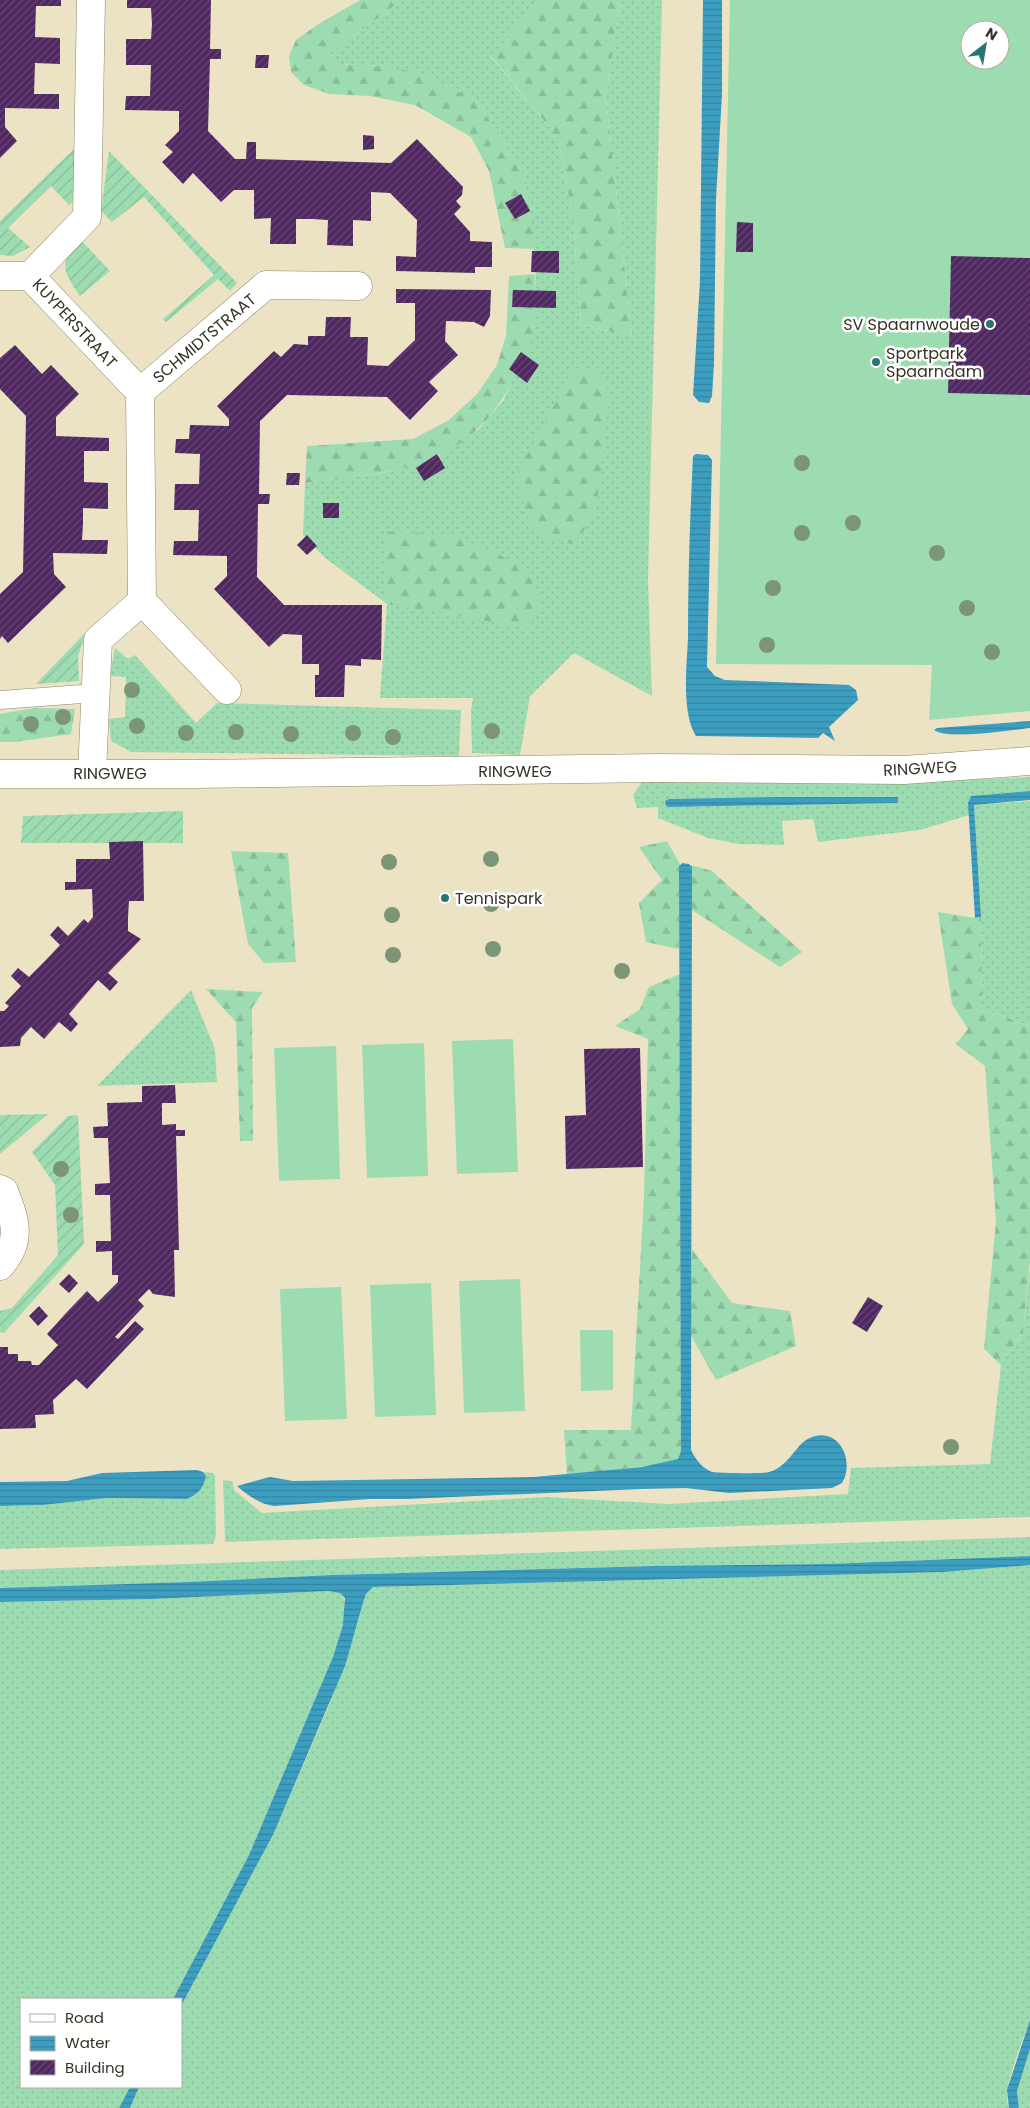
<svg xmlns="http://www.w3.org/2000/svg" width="1030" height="2108" font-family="Poppins,sans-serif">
<defs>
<pattern id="grass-dots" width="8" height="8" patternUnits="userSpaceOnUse" patternTransform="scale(1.25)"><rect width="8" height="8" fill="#9ddcb1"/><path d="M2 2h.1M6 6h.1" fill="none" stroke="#88bd98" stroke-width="1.8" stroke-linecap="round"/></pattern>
<pattern id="forest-firs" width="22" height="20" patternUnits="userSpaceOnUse" patternTransform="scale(1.25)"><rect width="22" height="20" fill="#9ddcb1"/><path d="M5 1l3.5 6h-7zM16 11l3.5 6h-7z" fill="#88bd98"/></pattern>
<pattern id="garden-furrows" width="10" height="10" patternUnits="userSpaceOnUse" patternTransform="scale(1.25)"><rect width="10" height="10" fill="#9ddcb1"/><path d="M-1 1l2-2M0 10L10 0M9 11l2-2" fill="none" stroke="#88bd98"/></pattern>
<pattern id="water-rules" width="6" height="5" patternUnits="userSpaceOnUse" patternTransform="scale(1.25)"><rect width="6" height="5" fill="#3c9fc2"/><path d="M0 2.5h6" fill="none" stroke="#33829d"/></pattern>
<pattern id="building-hatch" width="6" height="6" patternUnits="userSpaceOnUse" patternTransform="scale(1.25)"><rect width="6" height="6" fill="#502861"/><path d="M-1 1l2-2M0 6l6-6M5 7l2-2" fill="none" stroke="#674774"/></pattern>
</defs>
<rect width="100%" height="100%" fill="#ece3c4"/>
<g fill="url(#grass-dots)" fill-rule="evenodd">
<polygon points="402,0 537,0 531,12 491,57 558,138 573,218 581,325 632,336 606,97 620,0 662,0 648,581 652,696 574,653 530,696 520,755 472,753 471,711 473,698 380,698 387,604 324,557 303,535 305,483 383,473 437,457 479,429 503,401 533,332 536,268 525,177 497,131 475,100 383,66 336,64 326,56"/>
<polygon points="115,648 128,659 135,655 196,723 217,703 461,710 459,756 131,752 111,741 109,719 125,717 126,677 110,676"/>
<path d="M1030 777V791L971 796 969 815 920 830 818 842 813 819 782 821 784 845 739 844 708 838 658 818V807L637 808 633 795 642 782 881 784ZM898 797V803L670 807 669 799Z"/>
<polygon points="1030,801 1030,1026 982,1009 981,917 974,805"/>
<polygon points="191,990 215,1049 217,1082 97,1086"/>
<polygon points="1030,1268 1030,1517 225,1542 223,1480 232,1481 234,1490 262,1513 546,1497 668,1504 848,1494 851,1468 990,1464 1001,1365 1023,1332"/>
<polygon points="203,1472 213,1473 215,1476 216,1536 213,1544 0,1549 0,1506 43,1505 107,1498 187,1499 197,1494 206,1476"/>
<polygon points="1030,1537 1030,1556 827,1564 654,1566 331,1575 188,1582 0,1588 0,1570"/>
<path d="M1030 1565V2020C1023 2041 1001 2088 1009 2108H130L139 2087H181V2006L273 1835 328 1708 356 1629 363 1603 366 1594 373 1587 943 1572Z"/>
<path d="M328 1591 340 1593C354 1608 338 1640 333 1657L249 1855 173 1999H21V2087H130L119 2108H0V1602L153 1599Z"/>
<polygon points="1030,2049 1030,2108 1019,2108 1017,2091"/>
</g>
<g fill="url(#forest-firs)">
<polygon points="360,0 402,0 326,56 336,64 383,66 425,74 475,100 497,131 525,177 534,249 505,248 489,171 471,137 415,105 370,96 329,94 304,85 291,72 289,56 296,40 317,25"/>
<polygon points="537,0 620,0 606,97 632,336 581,325 573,218 558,138 491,56 531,12"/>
<path d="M535 274C534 292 536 313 533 331 530 347 521 363 514 377 472 468 394 472 305 483L307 446 413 439 449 420 477 394 497 365 506 336 509 276Z"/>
<polygon points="589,369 602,378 610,393 598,494 592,520 572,544 541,537 526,514 516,474 573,371"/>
<polygon points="387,531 455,536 528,568 542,604 528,628 387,604"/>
<polygon points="35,708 75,709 71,734 15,742 0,742 0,714"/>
<polygon points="667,841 680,864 679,949 646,942 639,903 662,880 639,847"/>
<polygon points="231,851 288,853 296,962 264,963 248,944"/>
<polygon points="691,865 712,871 802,952 780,967 692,910"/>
<polygon points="938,912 975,918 981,917 982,1009 1030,1026 1030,1260 1023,1332 1001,1365 984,1349 996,1221 985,1066 956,1044 968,1029 952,1004"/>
<polygon points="680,974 681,1451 678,1459 664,1464 567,1475 564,1430 631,1430 644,1195 648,1039 615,1026 640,1009 649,987"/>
<polygon points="206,989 263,992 252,1008 253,1141 240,1141 236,1022"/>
<polygon points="692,1249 732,1303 790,1311 796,1346 716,1380 690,1334"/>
</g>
<g fill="url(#garden-furrows)">
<polygon points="77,146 77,197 69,205 51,186 8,228 30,247 13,256 0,255 0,221"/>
<polygon points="109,151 237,283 230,291 218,279 166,322 163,319 214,275 144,197 112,222 101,211"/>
<path d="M79 238 110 271 80 296C62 270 59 264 79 238Z"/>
<polygon points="85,633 78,657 79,681 36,684"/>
<polygon points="183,811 183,843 21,843 23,816"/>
<polygon points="48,1114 0,1154 0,1115"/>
<polygon points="78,1115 84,1244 4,1333 0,1332 0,1311 12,1308 58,1255 55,1185 32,1152 68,1116"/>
</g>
<g fill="#9ddcb1" fill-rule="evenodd">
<path d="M730 0H1030V711L929 720 932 665 716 664ZM970 30H1000V60H970Z"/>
<polygon points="513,1039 518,1172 457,1174 452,1041"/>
<polygon points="424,1043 428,1176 367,1178 362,1045"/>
<polygon points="336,1046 340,1179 279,1181 274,1048"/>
<polygon points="520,1279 525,1411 464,1413 459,1281"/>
<polygon points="431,1283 436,1415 375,1417 370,1285"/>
<polygon points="341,1287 347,1419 285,1421 280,1289"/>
<polygon points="580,1330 613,1330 613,1390 581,1391"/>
</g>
<g fill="url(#water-rules)">
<polygon points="703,0 722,0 722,94 716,199 714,363 712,396 709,403 699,402 693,395 700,281"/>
<path d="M696 454 708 455 712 460 707 667 715 676 725 680 849 685 856 690 858 700 829 727 835 741 823 733 818 738 696 736C681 712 687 665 688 637 688 577 690 517 693 456Z"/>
<path d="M1030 721V728C1011 730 946 740 934 730L937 728Z"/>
<polygon points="1030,791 1030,800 974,805 981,917 975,918 968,803 971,796"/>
<polygon points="777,797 898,797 898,803 670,807 666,806 665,801 669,799"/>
<path d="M682 863 689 864 692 867 691 1450C696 1460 702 1468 712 1472 717 1473 763 1474 769 1472 773 1471 779 1468 782 1465 793 1457 798 1442 812 1437 840 1427 855 1462 842 1483L832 1488 729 1493 686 1488 642 1489 407 1499H370L274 1506C260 1504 247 1495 237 1486L270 1477 293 1481 534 1477 642 1467 678 1459 681 1451 679 867Z"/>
<path d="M197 1470 203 1472 206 1476C203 1489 198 1494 187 1499L107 1498 43 1505 0 1506V1482L67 1481 102 1473Z"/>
<polygon points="1030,1556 1030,1565 943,1572 373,1587 366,1594 363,1603 345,1666 273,1835 181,2006 181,1999 173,1999 249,1855 333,1657 343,1625 345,1598 340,1593 328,1591 153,1599 0,1602 0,1588 188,1582 331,1575 654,1566 827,1564"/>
<polygon points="1030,2020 1030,2049 1017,2091 1019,2108 1009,2108 1007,2090"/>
<polygon points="130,2087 139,2087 130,2108 119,2108"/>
</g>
<g fill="url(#building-hatch)">
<polygon points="0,0 61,0 61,6 36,6 35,37 60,38 60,64 35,63 34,94 59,94 59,109 5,108 5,127 17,141 0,158"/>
<polygon points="127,0 211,0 210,49 221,49 221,59 210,59 208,131 235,159 246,159 247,142 256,142 256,159 391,163 417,139 463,187 462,195 456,201 461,207 454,214 470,232 470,241 492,242 492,267 475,267 475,273 396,271 396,256 416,257 417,220 390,193 371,192 371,221 353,220 353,246 327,245 328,220 312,219 296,219 296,244 270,244 271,218 254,219 254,190 234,190 221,202 193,173 183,184 162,162 173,152 165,145 179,131 179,111 125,110 126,96 150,96 151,65 126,65 126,39 151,39 152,24 151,8 127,8"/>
<polygon points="256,55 269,55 268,68 255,68"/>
<polygon points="363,135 374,136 374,149 363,150"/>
<polygon points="521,194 530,211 515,219 505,203"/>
<polygon points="737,222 753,223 753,252 736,252"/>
<polygon points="532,251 559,251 559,273 531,272"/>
<polygon points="951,256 1030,258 1030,395 948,393"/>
<polygon points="396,289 491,290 490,316 484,327 474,322 446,321 445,341 458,355 429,382 438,391 410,420 387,397 287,395 260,421 259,494 270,494 269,504 258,504 257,577 284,605 382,605 381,660 361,659 361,666 345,665 344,697 315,697 315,675 319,675 319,664 302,664 302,635 283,634 269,647 214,589 227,576 227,556 173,555 174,541 198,541 199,510 174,510 175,484 199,484 200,454 175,453 176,439 189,439 190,425 229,426 229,419 217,406 274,351 281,357 294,344 308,345 308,336 325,336 326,317 351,317 350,337 368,337 367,365 388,366 415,340 415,303 396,303"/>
<polygon points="513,290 556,291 556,308 512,307"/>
<polygon points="15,345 42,374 51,365 79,394 56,417 56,436 109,438 109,451 84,451 84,482 108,483 108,509 83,508 83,524 82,540 108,540 107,554 53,553 54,574 66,587 8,643 2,636 0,639 0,594 23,572 26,416 0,389 0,358"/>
<polygon points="521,352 539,365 527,383 509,369"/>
<polygon points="437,454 445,468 424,481 416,468"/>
<polygon points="287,473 300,473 299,485 286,485"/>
<rect x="323" y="503" width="16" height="15"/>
<polygon points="307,535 317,546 307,555 297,545"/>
<polygon points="143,841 144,901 129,901 128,917 128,931 141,939 108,973 118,982 110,991 98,980 69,1014 78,1024 71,1032 59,1022 44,1039 31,1027 21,1038 20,1046 0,1047 0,1011 4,1011 9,1006 5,1003 21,986 11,976 18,968 29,977 45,961 60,945 50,935 58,926 68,936 84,919 88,923 93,917 92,889 65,890 65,882 76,882 76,859 110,859 109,842"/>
<polygon points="640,1048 643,1167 566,1169 565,1116 586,1115 584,1049"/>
<polygon points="175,1085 176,1103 162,1103 162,1125 176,1124 176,1130 185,1130 185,1136 176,1136 179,1250 174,1250 175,1297 153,1294 149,1289 138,1300 144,1306 115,1337 118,1339 135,1321 144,1329 87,1389 76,1379 53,1400 54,1414 35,1415 36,1428 0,1429 0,1347 8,1347 8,1354 18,1354 18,1361 31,1361 32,1365 39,1365 58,1345 47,1334 67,1312 87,1291 98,1302 118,1282 118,1275 112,1275 112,1251 96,1252 96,1241 111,1241 110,1195 95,1195 95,1184 110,1183 109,1161 108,1138 94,1138 93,1127 108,1126 107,1103 142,1102 142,1086"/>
<polygon points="69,1274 78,1283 69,1293 59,1284"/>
<polygon points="868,1297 883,1306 867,1332 852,1323"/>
<polygon points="39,1306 48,1316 38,1326 29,1316"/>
</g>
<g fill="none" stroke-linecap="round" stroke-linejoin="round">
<defs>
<polyline id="lane" points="0,700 96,693"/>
<g id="street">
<polyline points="91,0 87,217 30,276 140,392 142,601 227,690"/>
<polyline points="0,276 30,276"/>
<polyline points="140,392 266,285 358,286"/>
<polyline points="92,773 98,640 142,601"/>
<path d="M0 1189 4 1191C15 1219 23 1241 0 1266"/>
</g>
<polyline id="secondary" points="0,774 193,774 658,768 904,770 1030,761"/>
</defs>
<use href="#lane" stroke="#8e8669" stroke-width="19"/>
<use href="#street" stroke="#8e8669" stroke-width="29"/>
<use href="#secondary" stroke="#8e8669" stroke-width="29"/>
<use href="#lane" stroke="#fff" stroke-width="18"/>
<use href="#street" stroke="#fff" stroke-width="28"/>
<use href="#secondary" stroke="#fff" stroke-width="28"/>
</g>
<g fill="#7c9575">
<circle cx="802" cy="463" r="8"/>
<circle cx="853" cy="523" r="8"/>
<circle cx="802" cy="533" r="8"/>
<circle cx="937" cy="553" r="8"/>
<circle cx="773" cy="588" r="8"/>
<circle cx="967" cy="608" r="8"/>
<circle cx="767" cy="645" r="8"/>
<circle cx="992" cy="652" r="8"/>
<circle cx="132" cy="690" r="8"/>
<circle cx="63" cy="717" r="8"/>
<circle cx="31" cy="724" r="8"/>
<circle cx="137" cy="726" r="8"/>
<circle cx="492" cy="731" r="8"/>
<circle cx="236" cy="732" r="8"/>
<circle cx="186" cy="733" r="8"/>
<circle cx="353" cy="733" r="8"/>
<circle cx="291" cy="734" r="8"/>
<circle cx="393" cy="737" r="8"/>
<circle cx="491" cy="859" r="8"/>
<circle cx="389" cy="862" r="8"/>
<circle cx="491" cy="904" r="8"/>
<circle cx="392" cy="915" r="8"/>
<circle cx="493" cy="949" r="8"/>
<circle cx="393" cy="955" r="8"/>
<circle cx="622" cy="971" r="8"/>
<circle cx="61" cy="1169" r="8"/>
<circle cx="71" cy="1215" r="8"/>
<circle cx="951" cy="1447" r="8"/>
</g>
<g fill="#2a7475" stroke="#fff" stroke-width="2">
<circle cx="990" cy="324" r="5"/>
<circle cx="876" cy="362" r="5"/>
<circle cx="445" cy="898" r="5"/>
</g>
<g text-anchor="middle" stroke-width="5" stroke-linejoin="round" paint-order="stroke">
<g font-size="16" fill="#353226" stroke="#fff">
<text transform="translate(75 323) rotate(47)" y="6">KUYPERSTRAAT</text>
<text transform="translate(204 338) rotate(-40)" y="6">SCHMIDTSTRAAT</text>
<text transform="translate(920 768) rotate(-3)" y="6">RINGWEG</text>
<text x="515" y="777">RINGWEG</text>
<text x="110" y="779">RINGWEG</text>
</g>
<g font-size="16" fill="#353226" stroke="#fff" text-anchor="start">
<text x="980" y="330" text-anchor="end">SV Spaarnwoude</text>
<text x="886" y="359">Sportpark<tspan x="886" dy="18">Spaarndam</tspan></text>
<text x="455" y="904">Tennispark</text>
</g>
</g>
<rect x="20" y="1998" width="162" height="90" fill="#ffffff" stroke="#aeada8"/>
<rect x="30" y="2014" width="25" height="8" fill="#ffffff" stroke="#aeada8"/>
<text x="65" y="2023" font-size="15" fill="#353226">Road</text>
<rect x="30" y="2036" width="25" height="15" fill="url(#water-rules)" stroke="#aeada8"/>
<text x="65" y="2048" font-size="15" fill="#353226">Water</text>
<rect x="30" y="2060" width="25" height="15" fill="url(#building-hatch)" stroke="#aeada8"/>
<text x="65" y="2073" font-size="15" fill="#353226">Building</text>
<g transform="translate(985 45) rotate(31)"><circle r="24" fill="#ffffff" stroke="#aeada8"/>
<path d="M0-4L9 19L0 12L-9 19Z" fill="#2a7475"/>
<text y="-8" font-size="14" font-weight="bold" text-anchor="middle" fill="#353226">N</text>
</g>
</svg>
